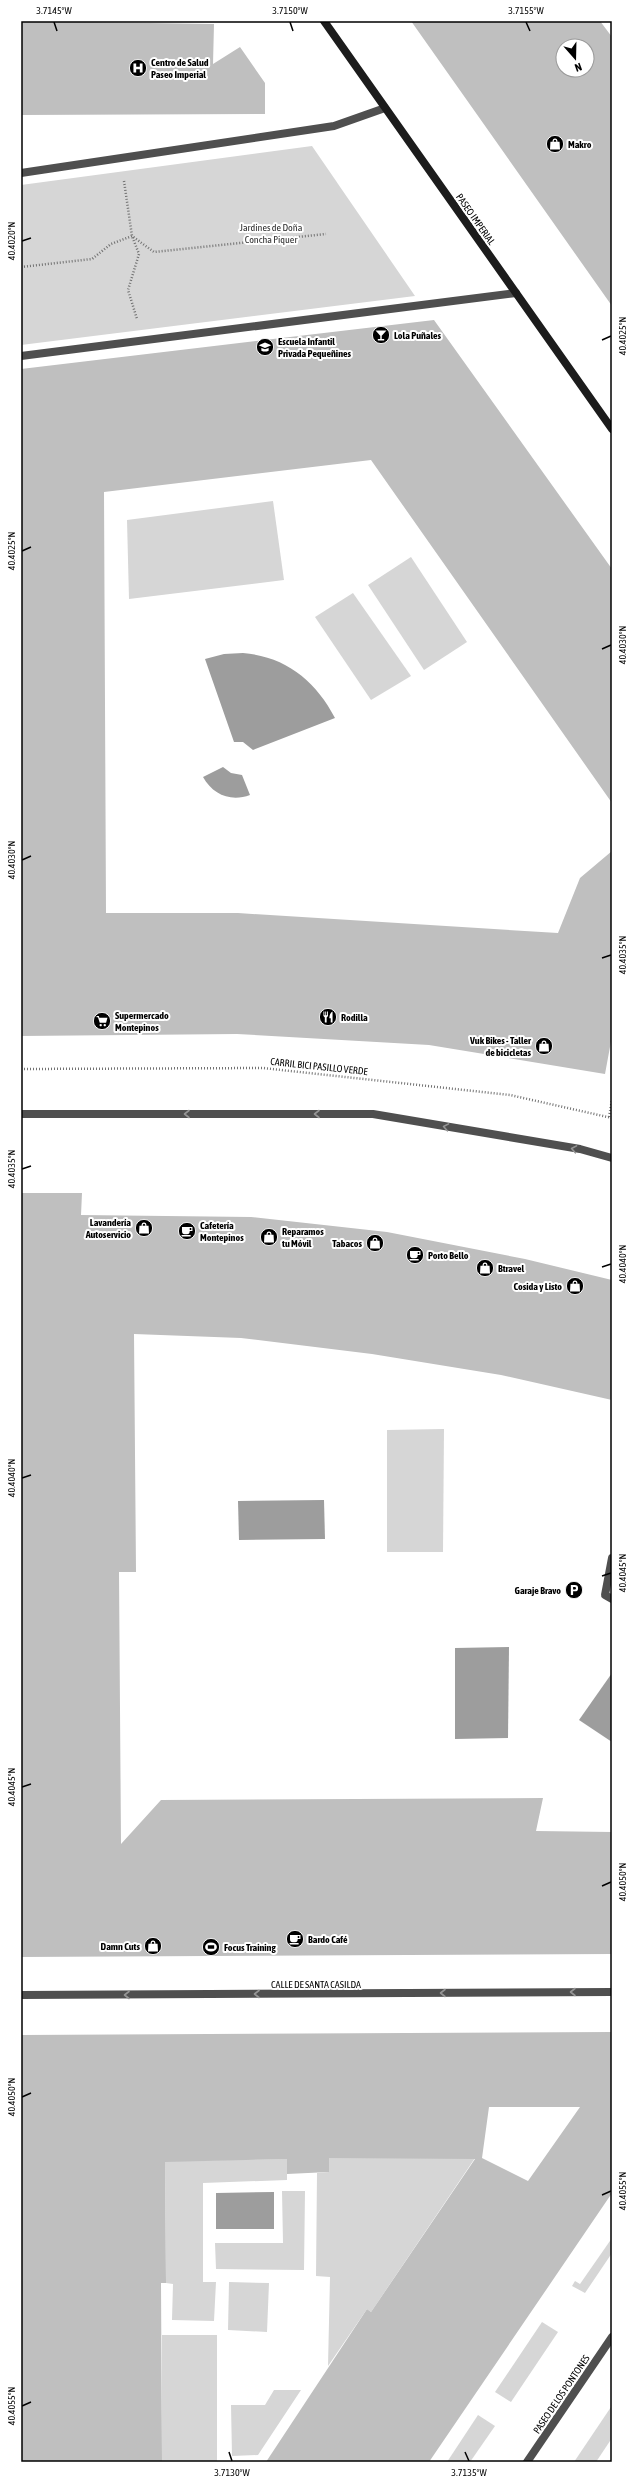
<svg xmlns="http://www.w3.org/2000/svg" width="633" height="2483" font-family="'Asap Condensed',sans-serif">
<rect width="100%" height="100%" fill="#fff"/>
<g fill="#d6d6d6">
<polygon points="312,146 415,296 21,345 21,185"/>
<polygon points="273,501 284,580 129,599 127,520"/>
<polygon points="411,557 467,642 424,670 368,585"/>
<polygon points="353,593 411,676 371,700 315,617"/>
<polygon points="444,1429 443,1552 387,1552 387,1430"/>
<polygon points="329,2158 475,2158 371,2312 367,2309 328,2366 330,2277 316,2276 317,2173 329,2172"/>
<polygon points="287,2159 287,2180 203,2183 203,2282 216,2282 214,2321 172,2320 173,2284 166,2283 165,2161"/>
<polygon points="282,2191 305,2191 304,2270 216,2269 215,2243 283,2243"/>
<polygon points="612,2238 612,2253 585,2293 572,2286 575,2281 580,2284"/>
<polygon points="229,2282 269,2283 267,2332 228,2330"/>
<polygon points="542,2322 558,2332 511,2402 495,2392"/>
<rect x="162" y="2335" width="55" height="127"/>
<polygon points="274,2390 301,2390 258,2455 232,2456 231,2405 265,2405"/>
<polygon points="611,2407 612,2438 596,2462 574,2462"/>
<polygon points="478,2415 495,2426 470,2462 447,2462"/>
</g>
<g fill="#9d9d9d">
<path d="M243 653C286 657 315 680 335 718L253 750 243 742H234L205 659 224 654Z"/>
<path d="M223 767 231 773 242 775 250 795C231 802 213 795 203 777Z"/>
<polygon points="324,1500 325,1539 239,1540 238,1501"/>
<polygon points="509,1647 508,1738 455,1739 455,1648"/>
<polygon points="612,1673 612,1742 579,1720"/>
<polygon points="274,2192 274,2229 216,2229 216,2193"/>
</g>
<g fill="#bfbfbf" fill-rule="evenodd">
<polygon points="21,21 214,24 213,64 240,47 265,83 265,114 21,115"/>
<path d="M411 21H600L612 37V306ZM563 46H587V70H563Z"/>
<polygon points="434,320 612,569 612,803 371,460 104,492 106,913 238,913 558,933 580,878 612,851 612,1036 605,1074 429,1045 237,1034 21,1036 21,369"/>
<polygon points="21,1193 82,1193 81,1215 251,1217 387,1232 525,1259 612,1280 612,1400 501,1375 372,1354 241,1338 134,1334 136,1572 119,1572 121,1844 161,1800 543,1798 536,1831 612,1832 612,1954 21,1957"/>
<path d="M612 2032V2193L429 2462H266L367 2309 371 2312 475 2159 329 2158V2172L287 2174V2159L165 2162 166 2283H161L162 2462H21V2035ZM489 2107H580L528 2181 482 2158Z"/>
</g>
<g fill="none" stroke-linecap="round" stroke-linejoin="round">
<g stroke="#717171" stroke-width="2.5" stroke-dasharray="1 2" stroke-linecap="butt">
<polyline points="124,181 132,236 139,254 128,290 137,319"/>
<polyline points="21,267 92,259 111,244 132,236 154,252 326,234"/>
<polyline points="21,1069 263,1068 510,1095 612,1118"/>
<polyline points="609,1117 612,1100"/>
</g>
<polyline stroke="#4f4f4f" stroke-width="8" points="612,1558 605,1595 612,1599"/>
<g stroke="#4f4f4f" stroke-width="8">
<polyline points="21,173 334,126 385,108"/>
<polyline points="21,356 516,293"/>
<polyline points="21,1114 373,1114 580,1149 612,1158"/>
<polyline points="21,1995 612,1992"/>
<polyline points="527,2462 612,2337"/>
</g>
<polyline stroke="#1c1c1c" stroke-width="8" points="324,21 612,429"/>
</g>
<defs><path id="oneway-chevron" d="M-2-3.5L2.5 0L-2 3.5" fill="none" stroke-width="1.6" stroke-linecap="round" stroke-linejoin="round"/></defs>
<g stroke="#959595">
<use href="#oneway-chevron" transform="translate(187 1114) rotate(180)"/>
<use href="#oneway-chevron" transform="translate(317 1114) rotate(180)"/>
<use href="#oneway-chevron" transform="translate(446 1127) rotate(-170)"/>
<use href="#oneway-chevron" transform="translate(574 1149) rotate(-170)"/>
<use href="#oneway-chevron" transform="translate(573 1992) rotate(180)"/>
<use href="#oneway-chevron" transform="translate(443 1993) rotate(180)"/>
<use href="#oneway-chevron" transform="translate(257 1994) rotate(180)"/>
<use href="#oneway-chevron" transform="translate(127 1995) rotate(180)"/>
</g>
<path fill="none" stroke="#000" stroke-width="1.5" d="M54 22 57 31M290 22 293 31M526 22 530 31M22 241 31 238M602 340 611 336M22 551 31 547M602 649 611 645M22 860 31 856M602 958 611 955M22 1169 31 1166M602 1267 611 1264M22 1478 31 1475M602 1576 611 1573M22 1787 31 1784M602 1886 611 1882M22 2097 31 2093M602 2195 611 2191M22 2406 31 2402M229 2452 232 2461M465 2452 469 2461"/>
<defs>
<symbol id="hospital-disc" viewBox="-11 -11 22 22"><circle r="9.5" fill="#000" stroke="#fff"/><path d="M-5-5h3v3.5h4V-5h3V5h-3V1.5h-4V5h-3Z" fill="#fff"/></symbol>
<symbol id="shop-disc" viewBox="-11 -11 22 22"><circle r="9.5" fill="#000" stroke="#fff"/><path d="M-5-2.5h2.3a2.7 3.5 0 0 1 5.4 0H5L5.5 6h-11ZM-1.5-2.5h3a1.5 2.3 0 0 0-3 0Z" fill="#fff"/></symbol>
<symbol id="bar-disc" viewBox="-11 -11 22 22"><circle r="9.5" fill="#000" stroke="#fff"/><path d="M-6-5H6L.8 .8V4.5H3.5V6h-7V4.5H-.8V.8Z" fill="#fff"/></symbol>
<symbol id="school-disc" viewBox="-11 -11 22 22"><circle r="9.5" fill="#000" stroke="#fff"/><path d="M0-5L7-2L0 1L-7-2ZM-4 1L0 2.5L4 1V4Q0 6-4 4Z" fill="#fff"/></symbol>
<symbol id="restaurant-disc" viewBox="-11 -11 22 22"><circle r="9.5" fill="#000" stroke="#fff"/><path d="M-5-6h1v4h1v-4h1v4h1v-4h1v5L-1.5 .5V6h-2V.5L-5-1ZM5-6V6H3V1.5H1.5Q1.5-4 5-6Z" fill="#fff"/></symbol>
<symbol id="supermarket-disc" viewBox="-11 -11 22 22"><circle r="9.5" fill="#000" stroke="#fff"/><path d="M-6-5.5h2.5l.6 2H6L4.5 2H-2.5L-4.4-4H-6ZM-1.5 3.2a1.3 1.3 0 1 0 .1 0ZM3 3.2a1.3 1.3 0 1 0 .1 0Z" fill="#fff"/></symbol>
<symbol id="cafe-disc" viewBox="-11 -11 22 22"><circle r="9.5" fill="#000" stroke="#fff"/><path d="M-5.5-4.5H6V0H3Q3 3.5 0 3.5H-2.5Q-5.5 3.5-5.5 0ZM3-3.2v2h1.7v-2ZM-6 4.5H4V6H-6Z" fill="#fff"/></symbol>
<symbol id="parking-disc" viewBox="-11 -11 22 22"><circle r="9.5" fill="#000" stroke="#fff"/><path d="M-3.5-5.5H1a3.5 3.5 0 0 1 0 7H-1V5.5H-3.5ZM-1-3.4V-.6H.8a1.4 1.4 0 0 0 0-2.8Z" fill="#fff"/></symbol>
<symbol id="stadium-disc" viewBox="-11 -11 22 22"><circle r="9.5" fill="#000" stroke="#fff"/><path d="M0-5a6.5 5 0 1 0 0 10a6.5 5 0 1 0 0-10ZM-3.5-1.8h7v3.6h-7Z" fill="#fff"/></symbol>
</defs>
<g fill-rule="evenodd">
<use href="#hospital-disc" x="128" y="58" width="20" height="20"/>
<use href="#shop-disc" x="545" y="134" width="20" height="20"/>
<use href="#bar-disc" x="371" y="325" width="20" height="20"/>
<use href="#school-disc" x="255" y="337" width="20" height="20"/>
<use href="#restaurant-disc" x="318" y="1007" width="20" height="20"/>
<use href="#supermarket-disc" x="92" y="1011" width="20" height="20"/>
<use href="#shop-disc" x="534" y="1036" width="20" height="20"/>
<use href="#shop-disc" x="134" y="1218" width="20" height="20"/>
<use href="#cafe-disc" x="177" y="1221" width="20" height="20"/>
<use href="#shop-disc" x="259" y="1227" width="20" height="20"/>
<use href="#shop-disc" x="365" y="1233" width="20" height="20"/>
<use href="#cafe-disc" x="405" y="1245" width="20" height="20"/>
<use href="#shop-disc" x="475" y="1258" width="20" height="20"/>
<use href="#shop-disc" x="565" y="1276" width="20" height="20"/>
<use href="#parking-disc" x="564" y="1580" width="20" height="20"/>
<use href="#cafe-disc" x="285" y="1929" width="20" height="20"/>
<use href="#shop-disc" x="143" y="1936" width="20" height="20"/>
<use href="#stadium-disc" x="201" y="1937" width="20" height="20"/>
</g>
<g text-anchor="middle" stroke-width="4" stroke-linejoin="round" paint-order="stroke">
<g font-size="10" font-weight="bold" fill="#000" stroke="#fff" text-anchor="start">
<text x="151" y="66">Centro de Salud<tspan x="151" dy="12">Paseo Imperial</tspan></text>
<text x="568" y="148">Makro</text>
<text x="394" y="339">Lola Puñales</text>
<text x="278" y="345">Escuela Infantil<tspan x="278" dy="12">Privada Pequeñines</tspan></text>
<text x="115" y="1019">Supermercado<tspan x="115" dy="12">Montepinos</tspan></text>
<text x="341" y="1021">Rodilla</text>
<text x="531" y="1044" text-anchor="end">Vuk Bikes - Taller<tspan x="531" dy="12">de bicicletas</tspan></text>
<text x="131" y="1226" text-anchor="end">Lavandería<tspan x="131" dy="12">Autoservicio</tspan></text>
<text x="200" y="1229">Cafetería<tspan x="200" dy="12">Montepinos</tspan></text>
<text x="282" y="1235">Reparamos<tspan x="282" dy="12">tu Móvil</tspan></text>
<text x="362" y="1247" text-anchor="end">Tabacos</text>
<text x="428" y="1259">Porto Bello</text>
<text x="498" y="1272">Btravel</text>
<text x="562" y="1290" text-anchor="end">Cosida y Listo</text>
<text x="561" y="1594" text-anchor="end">Garaje Bravo</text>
<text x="308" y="1943">Bardo Café</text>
<text x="140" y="1950" text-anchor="end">Damn Cuts</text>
<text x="224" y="1951">Focus Training</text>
</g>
<g font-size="10" fill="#000" stroke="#fff">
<text transform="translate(476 219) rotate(55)" y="4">PASEO IMPERIAL</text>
<text transform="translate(319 1066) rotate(6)" y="4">CARRIL BICI PASILLO VERDE</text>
<text x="316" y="1988">CALLE DE SANTA CASILDA</text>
<text transform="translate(561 2394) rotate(-56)" y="4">PASEO DE LOS PONTONES</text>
</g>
<g font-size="10" fill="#2d2d2d" stroke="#fff">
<text x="271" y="231">Jardines de Doña<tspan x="271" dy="12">Concha Piquer</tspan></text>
</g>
</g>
<rect width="633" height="2483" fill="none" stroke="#ffffff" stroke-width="44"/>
<g transform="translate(575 58) rotate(160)"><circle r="19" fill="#ffffff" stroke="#999999"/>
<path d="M0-3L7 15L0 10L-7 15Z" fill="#000000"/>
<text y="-6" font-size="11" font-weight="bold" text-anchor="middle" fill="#000000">N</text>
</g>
<rect x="22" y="22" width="589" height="2439" fill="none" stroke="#000" stroke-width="1.5"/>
<g font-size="10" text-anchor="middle" fill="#000">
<text x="54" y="14">3.7145°W</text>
<text x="290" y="14">3.7150°W</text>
<text x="526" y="14">3.7155°W</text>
<text transform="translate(11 241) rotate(-90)" y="4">40.4020°N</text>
<text transform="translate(622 336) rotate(-90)" y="4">40.4025°N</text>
<text transform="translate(11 551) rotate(-90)" y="4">40.4025°N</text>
<text transform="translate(622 645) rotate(-90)" y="4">40.4030°N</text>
<text transform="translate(11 860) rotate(-90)" y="4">40.4030°N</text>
<text transform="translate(622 955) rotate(-90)" y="4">40.4035°N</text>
<text transform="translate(11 1169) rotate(-90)" y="4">40.4035°N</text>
<text transform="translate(622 1264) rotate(-90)" y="4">40.4040°N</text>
<text transform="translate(11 1478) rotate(-90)" y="4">40.4040°N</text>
<text transform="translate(622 1573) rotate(-90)" y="4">40.4045°N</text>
<text transform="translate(11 1787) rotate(-90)" y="4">40.4045°N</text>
<text transform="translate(622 1882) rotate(-90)" y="4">40.4050°N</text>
<text transform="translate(11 2097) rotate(-90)" y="4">40.4050°N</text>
<text transform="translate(622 2191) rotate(-90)" y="4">40.4055°N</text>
<text transform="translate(11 2406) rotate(-90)" y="4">40.4055°N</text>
<text x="232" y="2476">3.7130°W</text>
<text x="469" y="2476">3.7135°W</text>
</g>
</svg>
